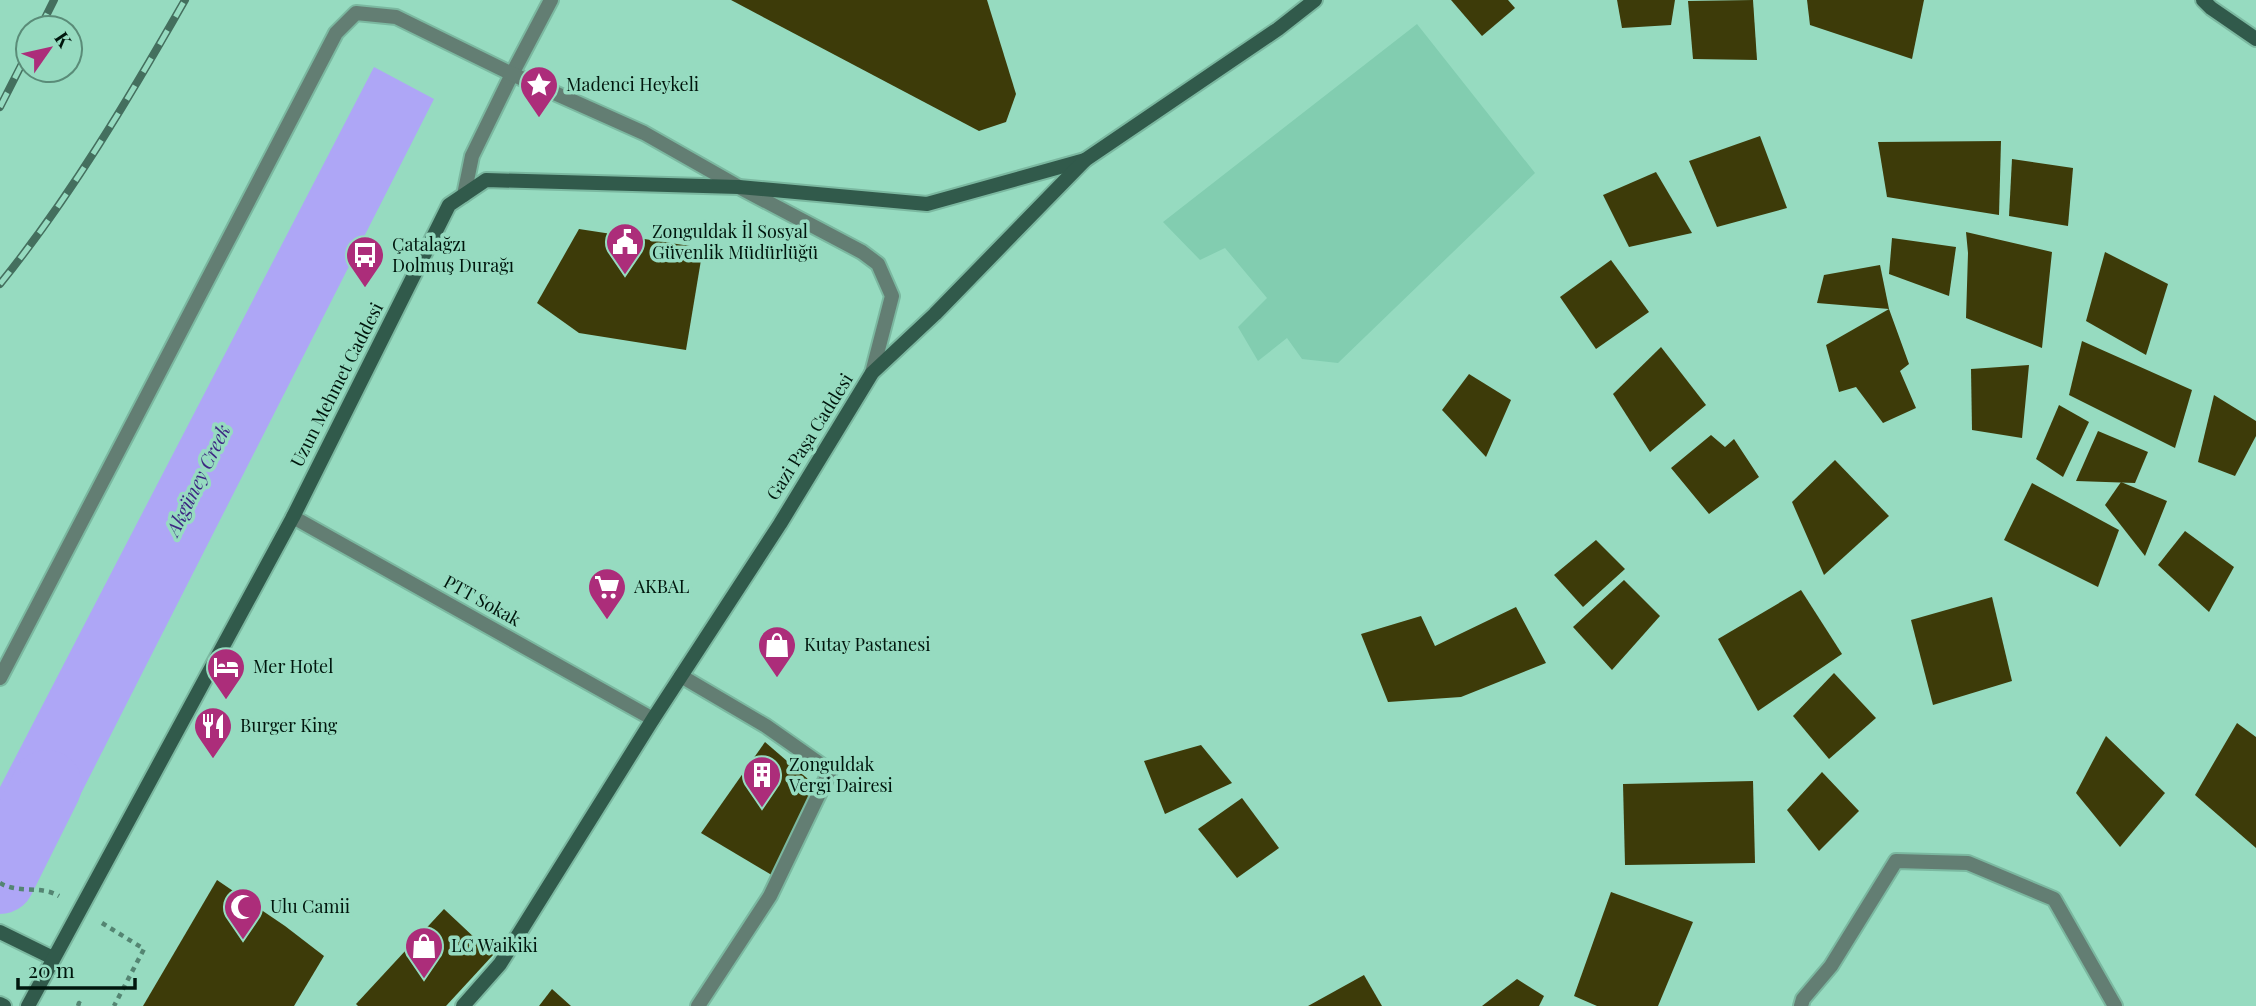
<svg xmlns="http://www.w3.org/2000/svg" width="2256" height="1006" font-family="'Playfair Display',serif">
<rect width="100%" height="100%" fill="#96dbc0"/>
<polygon fill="#82cdb0" points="1417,24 1535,173 1338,363 1302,359 1287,338 1258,361 1238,327 1267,298 1225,248 1200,260 1163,222"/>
<polygon fill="#aea6f6" points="374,67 434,99 34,886 0,868 0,787"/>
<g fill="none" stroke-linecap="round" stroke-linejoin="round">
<polyline stroke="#aea6f6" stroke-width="70" points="0,879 47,785"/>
</g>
<g fill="#3d3b09">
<polygon points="731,0 987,0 1016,94 1006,122 979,131"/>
<polygon points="1451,0 1508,0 1515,8 1482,36"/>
<polygon points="1617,0 1675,0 1671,25 1622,28"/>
<polygon points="1753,0 1757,60 1693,59 1688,1"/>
<polygon points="1807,0 1924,0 1912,59 1810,25"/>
<polygon points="1760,136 1787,208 1717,227 1689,161"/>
<polygon points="2001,141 1999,215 1887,197 1878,142"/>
<polygon points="2012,159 2073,168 2068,226 2009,216"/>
<polygon points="1656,172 1692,233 1629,247 1603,195"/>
<polygon points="579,229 703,248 686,350 579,333 537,303"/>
<polygon points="1966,232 2052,252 2042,348 1966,318 1968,253"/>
<polygon points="1892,238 1956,247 1949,296 1889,274"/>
<polygon points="2105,252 2168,284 2146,355 2086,321"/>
<polygon points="1611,260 1649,312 1596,349 1560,297"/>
<polygon points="1880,265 1889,309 1817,303 1824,275"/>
<polygon points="1889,309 1909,364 1900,371 1916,408 1883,423 1856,387 1839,392 1826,345"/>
<polygon points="2082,341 2192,390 2175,448 2069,395"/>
<polygon points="1661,347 1706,405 1650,452 1613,394"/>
<polygon points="2029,365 2022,438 1972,430 1971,369"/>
<polygon points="1469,374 1511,400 1486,457 1442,410"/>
<polygon points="2214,395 2256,421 2256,436 2235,476 2198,462"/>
<polygon points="2059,405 2089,422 2063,477 2036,459"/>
<polygon points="2098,431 2148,452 2135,483 2076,481"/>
<polygon points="1711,435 1725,447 1734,439 1759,477 1709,514 1671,468"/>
<polygon points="1835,460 1889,516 1824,575 1792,502"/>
<polygon points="2121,482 2167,501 2145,556 2105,505"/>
<polygon points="2032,483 2119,530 2098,587 2004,540"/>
<polygon points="2185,531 2234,567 2209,612 2158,565"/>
<polygon points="1596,540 1625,569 1583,607 1554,575"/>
<polygon points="1624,580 1660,616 1612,670 1573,627"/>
<polygon points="1801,590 1842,654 1758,711 1718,639"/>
<polygon points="1992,597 2012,681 1933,705 1911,620"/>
<polygon points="1516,607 1546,663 1461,697 1388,702 1361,634 1421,616 1435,646"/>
<polygon points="1834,673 1876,718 1829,759 1793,716"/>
<polygon points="2237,723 2256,737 2256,848 2195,795"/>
<polygon points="2106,736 2165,793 2120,847 2076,793"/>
<polygon points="765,742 816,786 775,877 701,833"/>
<polygon points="1201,745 1232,783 1165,814 1144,761"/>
<polygon points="1822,772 1859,811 1819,851 1787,810"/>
<polygon points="1753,781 1755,863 1625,865 1623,784"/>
<polygon points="1242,798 1279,848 1237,878 1198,829"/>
<polygon points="217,880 285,926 324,956 294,1006 143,1006"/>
<polygon points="1611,892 1693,922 1658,1006 1597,1006 1574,996"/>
<polygon points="444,909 493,955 446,1006 358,1006 356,1004"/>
<polygon points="1364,975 1382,1006 1308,1006"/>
<polygon points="1517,979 1544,996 1539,1006 1482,1006"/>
<polygon points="552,989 571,1006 539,1006"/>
</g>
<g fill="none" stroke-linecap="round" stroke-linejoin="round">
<defs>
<polyline id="service" points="512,74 551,0"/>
<g id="minor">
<polyline points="293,517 653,719"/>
<polyline points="681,676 766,726 830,771 770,896 698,1006"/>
</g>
<g id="tertiary">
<polyline points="464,195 472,156 512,74"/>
<polyline points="0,678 336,33 356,13 396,17 512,74 644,133 739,187 862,252 878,264 892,296 872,373"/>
<polyline points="1801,1006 1803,999 1831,966 1896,861 1968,863 2054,899 2115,1006"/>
</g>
<g id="secondary">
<polyline points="2203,0 2211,8 2256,39"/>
<polyline points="0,932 53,958"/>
<polyline points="0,1004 4,1006"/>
<polyline points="28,1006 293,517 449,205 486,180 739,187 927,204 1085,160"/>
<polyline points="463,1006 500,964 653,719 780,524 872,373 935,314 1085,160 1278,29 1315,0"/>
</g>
</defs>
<use href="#service" stroke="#7bb8a0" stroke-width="18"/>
<use href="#minor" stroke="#7bb8a0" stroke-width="18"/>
<use href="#tertiary" stroke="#7bb8a0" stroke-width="18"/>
<use href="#secondary" stroke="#7bb8a0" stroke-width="18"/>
<g stroke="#548572" stroke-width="4.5" stroke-dasharray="5 5" stroke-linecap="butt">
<path d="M0 883C18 894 41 885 59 896"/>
<polyline points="102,923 144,949 114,1006"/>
<polyline points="78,1006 79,1003 83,1006"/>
</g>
<use href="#service" stroke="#637e73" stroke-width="14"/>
<use href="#minor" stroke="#637e73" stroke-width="14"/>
<use href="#tertiary" stroke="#637e73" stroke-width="14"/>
<use href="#secondary" stroke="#315a4b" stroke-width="14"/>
<defs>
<g id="rail">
<polyline points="40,28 54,0"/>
<polyline points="0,107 28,52"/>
<path d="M0 284C71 196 129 98 185 0"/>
</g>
</defs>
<use href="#rail" stroke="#446f5e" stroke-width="8"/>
<use href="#rail" stroke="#96dbc0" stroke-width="5" stroke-dasharray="16" stroke-linecap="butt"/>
</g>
<defs>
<symbol id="sight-pin" viewBox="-11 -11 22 30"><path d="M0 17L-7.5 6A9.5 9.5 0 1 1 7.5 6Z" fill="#ac2d7a" stroke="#96dbc0"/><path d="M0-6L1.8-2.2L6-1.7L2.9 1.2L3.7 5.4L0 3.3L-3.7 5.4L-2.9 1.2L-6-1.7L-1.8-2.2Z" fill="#fff"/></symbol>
<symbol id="civic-pin" viewBox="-11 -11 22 30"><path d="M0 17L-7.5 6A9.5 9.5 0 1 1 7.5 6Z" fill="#ac2d7a" stroke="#96dbc0"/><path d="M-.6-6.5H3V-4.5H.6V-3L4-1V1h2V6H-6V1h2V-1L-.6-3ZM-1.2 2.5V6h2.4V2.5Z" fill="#fff"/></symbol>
<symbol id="bus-pin" viewBox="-11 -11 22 30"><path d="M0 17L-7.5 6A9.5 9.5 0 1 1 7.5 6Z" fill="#ac2d7a" stroke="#96dbc0"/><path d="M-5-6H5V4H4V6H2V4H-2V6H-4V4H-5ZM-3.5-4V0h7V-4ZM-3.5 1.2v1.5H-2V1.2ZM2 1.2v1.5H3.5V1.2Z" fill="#fff"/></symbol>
<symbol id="supermarket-pin" viewBox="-11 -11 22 30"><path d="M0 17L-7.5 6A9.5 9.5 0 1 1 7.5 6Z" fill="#ac2d7a" stroke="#96dbc0"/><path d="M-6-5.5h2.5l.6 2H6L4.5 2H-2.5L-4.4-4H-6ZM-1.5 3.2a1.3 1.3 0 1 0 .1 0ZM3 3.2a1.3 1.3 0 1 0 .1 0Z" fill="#fff"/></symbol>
<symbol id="shop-pin" viewBox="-11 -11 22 30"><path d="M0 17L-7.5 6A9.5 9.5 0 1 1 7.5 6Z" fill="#ac2d7a" stroke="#96dbc0"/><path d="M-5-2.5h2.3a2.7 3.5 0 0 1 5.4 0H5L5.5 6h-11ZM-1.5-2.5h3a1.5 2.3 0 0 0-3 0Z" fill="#fff"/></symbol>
<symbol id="hotel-pin" viewBox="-11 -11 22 30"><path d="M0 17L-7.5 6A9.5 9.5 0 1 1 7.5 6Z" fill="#ac2d7a" stroke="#96dbc0"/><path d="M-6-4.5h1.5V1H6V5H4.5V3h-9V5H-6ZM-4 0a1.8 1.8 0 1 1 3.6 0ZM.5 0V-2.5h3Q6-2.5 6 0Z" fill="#fff"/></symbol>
<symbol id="restaurant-pin" viewBox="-11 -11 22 30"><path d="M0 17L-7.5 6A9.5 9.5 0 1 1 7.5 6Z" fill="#ac2d7a" stroke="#96dbc0"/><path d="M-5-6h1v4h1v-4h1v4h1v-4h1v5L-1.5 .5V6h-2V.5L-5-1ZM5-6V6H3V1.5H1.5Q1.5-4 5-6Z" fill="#fff"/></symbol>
<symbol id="building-pin" viewBox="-11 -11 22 30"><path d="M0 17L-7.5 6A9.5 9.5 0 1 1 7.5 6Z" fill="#ac2d7a" stroke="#96dbc0"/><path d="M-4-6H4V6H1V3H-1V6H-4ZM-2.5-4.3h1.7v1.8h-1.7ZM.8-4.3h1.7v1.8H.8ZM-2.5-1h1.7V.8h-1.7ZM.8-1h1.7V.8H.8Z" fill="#fff"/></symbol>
<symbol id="mosque-pin" viewBox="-11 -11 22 30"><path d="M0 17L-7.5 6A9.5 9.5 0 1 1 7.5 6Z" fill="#ac2d7a" stroke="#96dbc0"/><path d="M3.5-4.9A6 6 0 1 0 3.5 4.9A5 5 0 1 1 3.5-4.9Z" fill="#fff"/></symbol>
</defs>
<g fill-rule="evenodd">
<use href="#sight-pin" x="517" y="63" width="44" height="60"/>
<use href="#civic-pin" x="603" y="220" width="44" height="60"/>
<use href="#bus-pin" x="343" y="233" width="44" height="60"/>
<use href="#supermarket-pin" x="585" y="565" width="44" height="60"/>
<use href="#shop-pin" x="755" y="623" width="44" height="60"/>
<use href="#hotel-pin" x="204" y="645" width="44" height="60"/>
<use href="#restaurant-pin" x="191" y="704" width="44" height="60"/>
<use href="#building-pin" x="740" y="753" width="44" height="60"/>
<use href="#mosque-pin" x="221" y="885" width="44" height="60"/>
<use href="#shop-pin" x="402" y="924" width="44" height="60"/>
</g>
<g text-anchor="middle" stroke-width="7" stroke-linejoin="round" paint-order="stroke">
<g font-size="18" fill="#00160d" stroke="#96dbc0" text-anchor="start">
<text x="566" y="91">Madenci Heykeli</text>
<text x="652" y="238">Zonguldak İl Sosyal<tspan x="652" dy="21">Güvenlik Müdürlüğü</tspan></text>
<text x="392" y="251">Çatalağzı<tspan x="392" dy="21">Dolmuş Durağı</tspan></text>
<text x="634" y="593">AKBAL</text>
<text x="804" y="651">Kutay Pastanesi</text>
<text x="253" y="673">Mer Hotel</text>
<text x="240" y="732">Burger King</text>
<text x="789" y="771">Zonguldak<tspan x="789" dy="21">Vergi Dairesi</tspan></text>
<text x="270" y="913">Ulu Camii</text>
<text x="451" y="952">LC Waikiki</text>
</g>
<g font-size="18" fill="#00160d" stroke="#96dbc0">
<text transform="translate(337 385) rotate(-63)" y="6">Uzun Mehmet Caddesi</text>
<text transform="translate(810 437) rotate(-58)" y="6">Gazi Paşa Caddesi</text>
<text transform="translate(482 601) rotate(29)" y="6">PTT Sokak</text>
</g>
<g font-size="19" font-style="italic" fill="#3d2882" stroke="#96dbc0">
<text transform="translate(198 480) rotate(-64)" y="7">Akgüney Creek</text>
</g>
</g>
<g transform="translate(49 49) rotate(56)"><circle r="33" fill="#96dbc0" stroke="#5a8c78" stroke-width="2"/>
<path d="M0-5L12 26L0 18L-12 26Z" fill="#ac2d7a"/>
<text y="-10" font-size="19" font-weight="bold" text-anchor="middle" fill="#00160d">K</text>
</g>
<path d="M18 978v10h117v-10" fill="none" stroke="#00160d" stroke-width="3.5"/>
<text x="28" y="978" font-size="21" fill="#00160d" stroke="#96dbc0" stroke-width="5" paint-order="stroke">20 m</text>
</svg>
